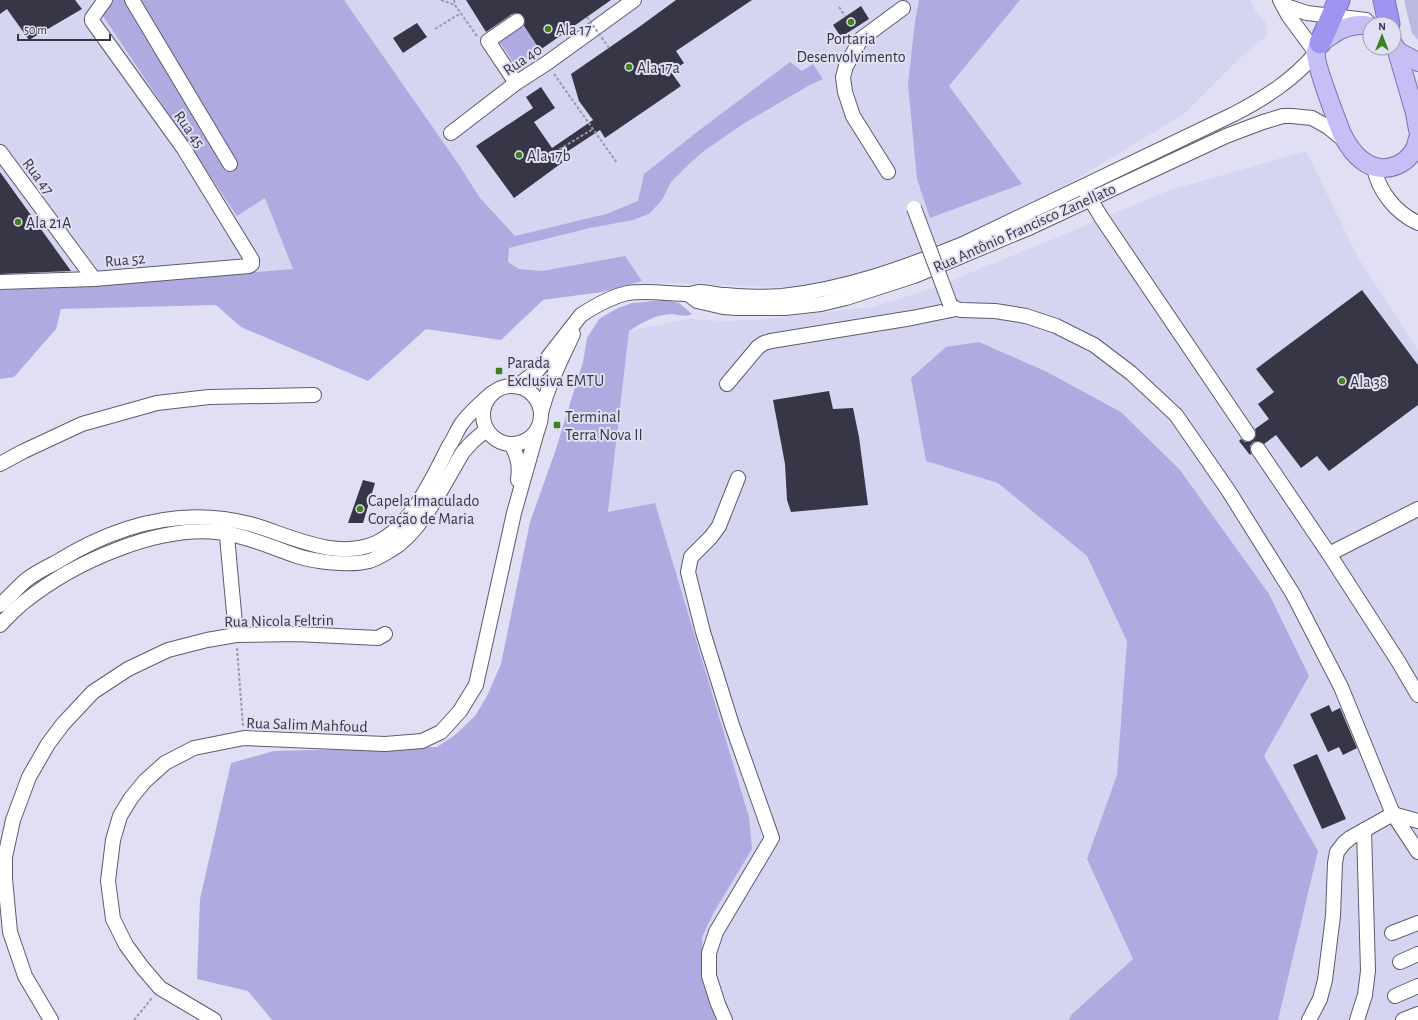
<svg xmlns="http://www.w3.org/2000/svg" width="1418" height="1020" font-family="'Alegreya Sans',sans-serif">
<rect width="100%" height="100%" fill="#e0dff4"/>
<g fill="#d6d5f1">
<polygon points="0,0 1251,0 1255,11 1266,23 1267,36 1238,60 1184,114 1040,201 925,256 804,288 663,283 322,286 0,292"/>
<polygon points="1306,151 1359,259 1418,350 1418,1020 721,1020 703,971 702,937 714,912 608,512 629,331 688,319 722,321 756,320 872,307 928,290 1073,231 1170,190"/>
</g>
<polygon fill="#bbb9e2" points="1404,0 1418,0 1418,40 1412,33"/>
<g fill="#afabe1">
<polygon points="114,0 344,0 459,165 480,198 515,236 606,214 638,201 644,174 697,132 790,62 802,71 813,64 823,79 808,86 743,124 704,151 689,164 671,182 662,200 649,214 633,220 590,228 509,248 508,262 519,269 542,271 625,256 642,281 602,292 543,300 501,340 426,329 368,381 241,327 216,305 61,309 56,329 14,377 0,379 0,290 113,284 293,269 265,198 237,216 101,13"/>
<polygon points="919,0 1020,0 949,86 1022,184 930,218 917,179 908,84 915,22"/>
<polygon points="522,24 540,50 516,66 498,40"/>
<path d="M664 300 679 303 692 314C685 318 678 314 670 314 654 315 642 323 629 331L608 512 655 503 749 817 752 849 714 912 702 937 703 971 721 1020H272L248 991 197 979 200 899 231 763 274 751 437 747 455 735 475 716 487 696 501 664 530 522 555 452 583 362 587 338 599 319 616 309 632 303Z"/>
<polygon points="979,342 1045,371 1121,412 1180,470 1269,594 1309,676 1264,756 1318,851 1278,1020 1069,1020 1071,1015 1133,959 1087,859 1117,775 1127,641 1087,556 998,483 926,461 911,378 946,347"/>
</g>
<g fill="#373646">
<polygon points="0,0 75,0 82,9 29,40 7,9 0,14"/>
<polygon points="466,0 611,0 540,50 524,26 525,20 521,14 517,13 512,14 486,32"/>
<polygon points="676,0 752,0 676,51 684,63 671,72 681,86 605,138 600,130 559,157 563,162 514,198 476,146 533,108 526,97 541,87 555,108 534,122 552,148 593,120 579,101 571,74 639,27"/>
<polygon points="861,6 869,19 841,37 833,25"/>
<polygon points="417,23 427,37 403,53 393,38"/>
<polygon points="0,172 71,271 0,274"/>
<polygon points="1362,290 1418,365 1418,405 1329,471 1317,456 1301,468 1276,435 1264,444 1258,441 1253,442 1250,446 1251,454 1250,455 1239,441 1241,439 1245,442 1249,442 1255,438 1256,434 1255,429 1269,419 1258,404 1274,392 1256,369"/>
<polygon points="829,391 833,409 853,408 859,437 868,505 791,512 787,500 785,464 773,400"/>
<polygon points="363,480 375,483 363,523 348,523"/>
<polygon points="1329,705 1332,712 1340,708 1357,748 1343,755 1339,747 1328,752 1310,714"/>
<polygon points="1317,754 1346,819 1322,829 1293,765"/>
</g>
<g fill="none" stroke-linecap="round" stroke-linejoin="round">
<defs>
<g id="minor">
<polyline points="132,0 230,164"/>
<polyline points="1283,5 1307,13 1366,20"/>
<polyline points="516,83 488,41 517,21"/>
<polyline points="451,133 516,83 547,63 634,0"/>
<polyline points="0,152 94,279"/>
<path d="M1374 167C1378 191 1396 213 1418 223"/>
<polyline points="888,172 853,116 845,92 843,77 846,66 861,39 903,8"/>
<polyline points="1086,192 1101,217 1248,434"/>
<polyline points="0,282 94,279 249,266 252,264 252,260 184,149 92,21 92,18 105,0"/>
<polyline points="688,294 697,301 723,307 737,308 785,308 821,304 846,298 914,276 1031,227 1226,136 1263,122 1283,116 1292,116 1312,118 1328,127 1344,140"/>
<polyline points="950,304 956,309 961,310 995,311 1026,316 1056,326 1094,345 1131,373 1176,415 1228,490 1293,594 1341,687 1393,814 1418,852"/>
<polyline points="727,384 758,347 764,343 771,341 912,318 956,309"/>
<circle cx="512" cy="415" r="29"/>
<path d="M517 386 538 370 581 315C595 306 612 296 628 293 648 290 669 294 689 294 693 294 696 292 700 292 709 292 717 295 725 295 741 297 767 297 782 296 846 289 904 268 963 244L1234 114C1265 98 1293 80 1316 53L1288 15 1280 0"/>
<path d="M541 413C548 385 561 360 573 334"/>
<path d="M511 444C518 457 520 465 518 480"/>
<polyline points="1258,449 1329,554 1398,661 1418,695"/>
<polyline points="0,464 22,452 82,424 157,403 209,397 314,395"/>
<polyline points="226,525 236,635"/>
<polyline points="1329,554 1418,509"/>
<path d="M0 605C9 597 17 588 26 580 35 573 45 568 55 563 114 526 181 506 250 524 289 535 335 561 376 543 411 527 432 479 449 446 454 439 457 430 462 423 471 411 482 402 492 393"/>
<path d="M0 625C8 617 15 609 24 602 74 562 160 523 225 533 250 537 273 548 297 556 315 562 350 566 369 561 376 559 384 554 391 550 422 532 444 483 463 452L472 442 486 430"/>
<polyline points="1392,933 1418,923"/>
<polyline points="1400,962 1418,954"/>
<polyline points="1395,996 1418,986"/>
<polyline points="51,1020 25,976 10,932 5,879 5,857 13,820 29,777 48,744 63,724 93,692 128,669 168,650 207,640 236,635 296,634 378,638 385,634"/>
<polyline points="214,1020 160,988 142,967 126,945 113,919 108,881 113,840 120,816 131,798 145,781 165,763 194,748 244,738 385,744 422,741 441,732 460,711 476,685 514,513 538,428"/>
<polyline points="725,1020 718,1004 709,976 709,953 716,932 772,838 732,725 703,632 688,572 691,557 711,537 719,526 738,478"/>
<polyline points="1309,1020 1320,999 1325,980 1333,916 1335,863 1337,852 1344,843 1350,838 1393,814 1418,821"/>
<polyline points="1357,1020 1365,995 1368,971 1364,830"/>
<polyline points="1403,1020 1418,1014"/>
</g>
<g id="major">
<path d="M1370 26C1357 23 1346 26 1335 33 1328 38 1318 42 1316 52 1314 62 1337 121 1342 134 1347 144 1353 154 1363 161 1384 177 1414 164 1418 138"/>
<polyline points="1394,45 1397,51 1415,113 1418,130"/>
<polyline points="1397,51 1418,62"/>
</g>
<g id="highway">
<polyline points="1384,0 1389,24"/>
<polyline points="1320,43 1339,0"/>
</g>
</defs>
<use href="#minor" stroke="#5d5c6d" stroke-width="16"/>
<use href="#major" stroke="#7b74b2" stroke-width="20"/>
<use href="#highway" stroke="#7b74b2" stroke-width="23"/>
<g stroke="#9a99a9" stroke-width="2" stroke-dasharray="3 2" stroke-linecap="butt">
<polyline points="441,0 455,5"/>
<polyline points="454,0 455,5 477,36"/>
<polyline points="839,7 845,16"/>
<polyline points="435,29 461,13"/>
<polyline points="554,74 617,163"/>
<polyline points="555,152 593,129"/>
<polyline points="237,648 243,726"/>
<polyline points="134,1020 152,998"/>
</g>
<use href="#minor" stroke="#fff" stroke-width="14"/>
<use href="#major" stroke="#c5bff6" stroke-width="18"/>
<use href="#highway" stroke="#9f95f0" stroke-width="21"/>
<defs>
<polyline id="minor-bridge" points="914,208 950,304"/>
</defs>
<use href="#minor-bridge" stroke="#5d5c6d" stroke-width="16" stroke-linecap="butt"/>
<polyline stroke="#9a99a9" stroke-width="2" stroke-dasharray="3 2" stroke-linecap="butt" points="587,17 609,48"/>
<use href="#minor-bridge" stroke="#fff" stroke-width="14"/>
</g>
<g fill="#3f8021" stroke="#e0dff4" stroke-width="1.5">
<circle cx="851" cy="22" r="4"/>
<circle cx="548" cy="29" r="4"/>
<circle cx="629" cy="67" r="4"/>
<circle cx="519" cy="155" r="4"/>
<circle cx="18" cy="222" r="4"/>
<rect x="495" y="367" width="8" height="8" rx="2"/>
<circle cx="1342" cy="381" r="4"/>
<rect x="553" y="421" width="8" height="8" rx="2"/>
<circle cx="360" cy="509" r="4"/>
</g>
<g text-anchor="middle" stroke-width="4" stroke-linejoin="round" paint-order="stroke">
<g font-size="16" fill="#37373f" stroke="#e0dff4" text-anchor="start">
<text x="556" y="35">Ala 17</text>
<text x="851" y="44" text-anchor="middle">Portaria<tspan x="851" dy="18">Desenvolvimento</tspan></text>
<text x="637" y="73">Ala 17a</text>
<text x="527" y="161">Ala 17b</text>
<text x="26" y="228">Ala 21A</text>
<text x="507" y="368">Parada<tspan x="507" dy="18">Exclusiva EMTU</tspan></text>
<text x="1350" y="387">Ala 38</text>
<text x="565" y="422">Terminal<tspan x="565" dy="18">Terra Nova II</tspan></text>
<text x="368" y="506">Capela Imaculado<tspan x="368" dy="18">Coração de Maria</tspan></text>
</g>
<g font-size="16" fill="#37373f" stroke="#e0dff4">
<text transform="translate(522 59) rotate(-34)" y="6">Rua 40</text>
<text transform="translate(190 129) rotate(55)" y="6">Rua 45</text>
<text transform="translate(39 176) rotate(53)" y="6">Rua 47</text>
<text transform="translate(1024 227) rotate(-24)" y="6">Rua Antônio Francisco Zanellato</text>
<text transform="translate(125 259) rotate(-5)" y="6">Rua 52</text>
<text transform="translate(279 620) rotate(-1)" y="6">Rua Nicola Feltrin</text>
<text transform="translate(307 724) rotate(2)" y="6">Rua Salim Mahfoud</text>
</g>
</g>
<g transform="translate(1382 36)"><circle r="19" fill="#e0dff4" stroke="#9c9cac"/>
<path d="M0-3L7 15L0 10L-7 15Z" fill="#3f8021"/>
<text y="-6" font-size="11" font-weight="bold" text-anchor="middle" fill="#37373f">N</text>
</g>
<path d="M18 34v6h92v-6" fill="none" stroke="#37373f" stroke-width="2"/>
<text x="24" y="34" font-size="12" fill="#37373f" stroke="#e0dff4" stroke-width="3" paint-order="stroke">50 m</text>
</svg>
